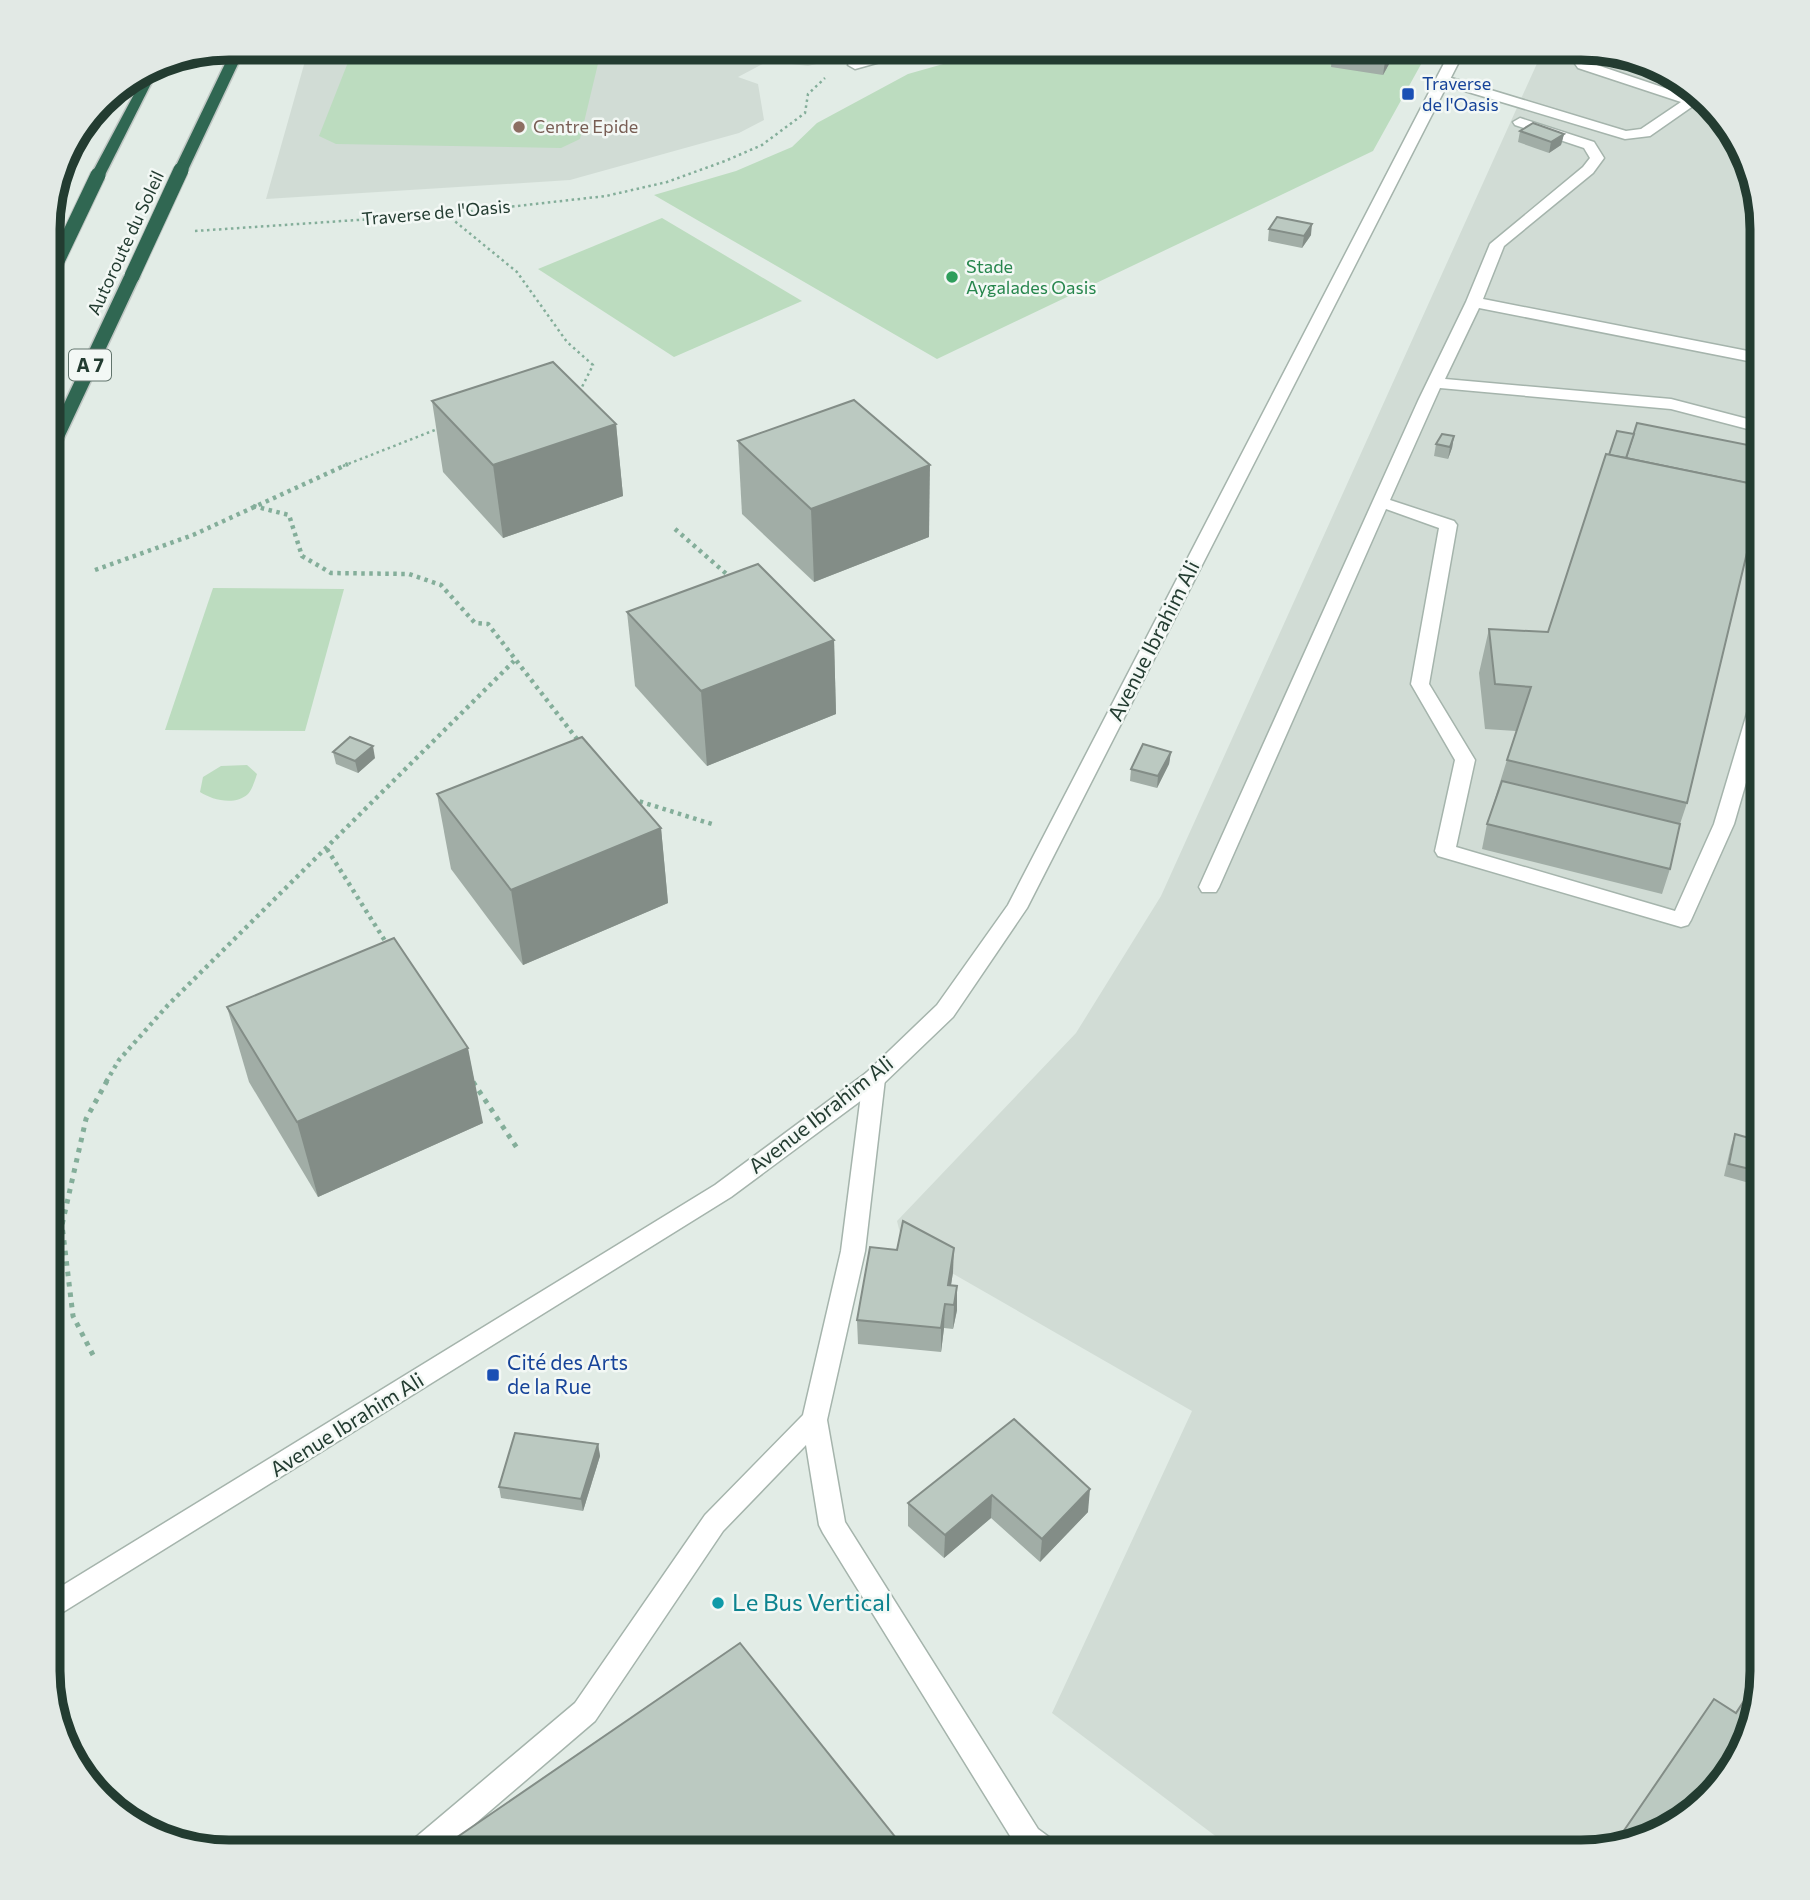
<svg xmlns="http://www.w3.org/2000/svg" width="1810" height="1900" font-family="Commissioner,sans-serif">
<rect width="100%" height="100%" fill="#e2ece6"/>
<g fill="#d1dcd5">
<polygon points="309,47 887,47 808,66 768,61 738,77 758,84 764,120 739,133 570,180 266,199"/>
<polygon points="1544,48 1593,48 1662,66 1718,109 1749,160 1763,228 1763,1671 1744,1751 1640,1843 1582,1853 1238,1853 1052,1713 1192,1411 903,1245 897,1221 1076,1033 1161,896"/>
</g>
<g fill="#bcdcbf">
<polygon points="354,47 602,47 580,139 561,148 336,144 319,136"/>
<polygon points="1003,47 1430,48 1373,151 937,359 654,195 736,171 792,147 817,123 908,74"/>
<polygon points="662,218 802,301 674,357 538,269"/>
<polygon points="213,588 344,589 305,731 165,730"/>
<path d="M247 765 257 774C255 780 252 790 248 794 235 806 212 800 200 792L203 777 221 766Z"/>
</g>
<g fill="none" stroke-linecap="round" stroke-linejoin="round">
<defs>
<g id="service">
<polygon points="1564,48 1577,48 1588,62 1709,103 1721,113 1693,106 1650,136 1625,139 1438,83 1436,80 1443,76 1448,77 1626,131 1641,129 1681,102 1578,68"/>
<polygon points="1520,118 1594,142 1604,158 1593,173 1504,246 1483,299 1763,354 1763,364 1479,308 1445,379 1671,399 1763,423 1763,433 1671,409 1440,388 1390,500 1454,521 1457,525 1429,684 1475,760 1456,847 1675,911 1714,824 1754,690 1763,684 1763,724 1734,824 1691,920 1688,925 1681,927 1438,856 1435,851 1455,760 1411,684 1439,528 1386,509 1219,887 1216,892 1202,892 1199,887 1418,401 1466,302 1490,244 1583,167 1590,158 1584,148 1515,125 1513,122"/>
<polygon points="874,1071 882,1073 885,1079 865,1251 827,1420 845,1522 1038,1829 1057,1843 1061,1853 1005,1853 1012,1839 823,1533 819,1525 806,1445 723,1531 595,1721 441,1853 405,1853 409,1843 575,1703 705,1515 803,1415 841,1251 863,1079 866,1073"/>
</g>
<g id="minor">
<polygon points="910,47 934,47 855,69 848,65 850,62"/>
<polygon points="1452,48 1466,48 1027,908 953,1017 882,1085 731,1197 47,1622 47,1595 715,1185 866,1073 937,1005 1008,905"/>
</g>
<g id="motorway">
<polygon points="233,47 246,47 188,170 181,174 176,173 174,170"/>
<polygon points="163,60 105,175 103,178 93,178 91,175 148,68"/>
<polygon points="132,271 140,276 56,455 48,460 48,438 124,276"/>
</g>
</defs>
<use href="#service" stroke="#a5b4ac" stroke-width="3"/>
<use href="#minor" stroke="#a5b4ac" stroke-width="3"/>
<use href="#motorway" stroke="#c1c8c5" stroke-width="3"/>
<g stroke="#84ae9a" stroke-width="2.5" stroke-dasharray="2.5 3.5" stroke-linecap="butt">
<polyline points="446,214 517,272 567,342 593,365 582,387 577,389"/>
<polyline points="195,231 446,214 606,196 667,182 725,161 762,145 805,113 808,94 825,78"/>
<polyline points="343,466 440,428"/>
</g>
<g stroke="#84ae9a" stroke-width="4.5" stroke-dasharray="3.5 4.5" stroke-linecap="butt">
<polyline points="253,506 289,515 302,556 331,573 409,574 441,585 475,623 488,624 580,743"/>
<polyline points="675,529 730,577"/>
<polyline points="95,570 193,535 348,464"/>
<polyline points="632,799 715,825"/>
<polyline points="327,849 387,944"/>
<polyline points="106,1082 119,1060 168,1005 514,661"/>
</g>
<g stroke="#84ae9a" stroke-width="5" stroke-dasharray="4.5 6" stroke-linecap="butt">
<polyline points="473,1082 519,1151"/>
<polyline points="93,1355 73,1316 62,1225 86,1119 107,1081"/>
</g>
<use href="#service" fill="#fff" fill-rule="evenodd"/>
<use href="#minor" fill="#fff" fill-rule="evenodd"/>
<use href="#motorway" fill="#306752" fill-rule="evenodd"/>
<defs>
<g id="motorway-bridge">
<polyline points="132,276 181,170"/>
<polyline points="48,280 98,175"/>
</g>
</defs>
<use href="#motorway-bridge" stroke="#c1c8c5" stroke-width="17" stroke-linecap="butt"/>
<use href="#motorway-bridge" stroke="#306752" stroke-width="15"/>
</g>
<g fill="#a1ada6">
<polygon points="724,47 765,47 741,53"/>
<polygon points="807,47 838,48 839,58 815,64 807,58"/>
<polygon points="1333,48 1407,48 1402,57 1394,55 1383,75 1331,67"/>
<polygon points="1593,48 1662,66 1679,79 1592,52"/>
<polygon points="1520,131 1564,134 1561,145 1549,153 1518,142"/>
<polygon points="1269,229 1311,235 1302,248 1268,241"/>
<polygon points="432,401 616,424 623,496 503,538 443,472"/>
<polygon points="1454,436 1452,448 1448,459 1434,456 1436,444"/>
<polygon points="738,441 929,537 814,582 742,514"/>
<polygon points="627,612 834,640 836,714 707,766 635,686"/>
<polygon points="1489,629 1687,803 1680,824 1670,869 1662,894 1482,849 1487,824 1516,731 1485,729 1479,673"/>
<polygon points="333,752 375,758 358,773 336,764"/>
<polygon points="1171,752 1169,764 1157,788 1130,781 1131,769"/>
<polygon points="437,794 661,828 668,903 523,965 451,869"/>
<polygon points="227,1007 483,1123 318,1197 249,1082"/>
<polygon points="1735,1134 1758,1171 1753,1184 1724,1176 1731,1146"/>
<polygon points="953,1272 951,1285 957,1286 957,1310 953,1329 944,1328 941,1352 858,1344 857,1320"/>
<polygon points="1014,1419 1088,1512 1040,1562 991,1518 944,1558 908,1526 908,1503"/>
<polygon points="598,1444 600,1456 583,1511 501,1498 499,1487"/>
</g>
<g fill="#838d87">
<polygon points="740,47 765,47 741,53"/>
<polygon points="838,48 839,58 815,64 815,53"/>
<polygon points="1390,48 1396,48 1394,55 1383,75 1386,54"/>
<polygon points="1564,134 1561,145 1549,153 1551,142"/>
<polygon points="1312,224 1311,235 1302,248 1304,236"/>
<polygon points="616,424 623,496 503,538 493,465"/>
<polygon points="1454,436 1452,448 1448,459 1450,447"/>
<polygon points="930,465 929,537 814,582 811,509"/>
<polygon points="834,640 836,714 707,766 701,691"/>
<polygon points="373,746 375,758 358,773 355,761"/>
<polygon points="1171,752 1169,764 1157,788 1158,776"/>
<polygon points="661,828 668,903 523,965 511,890"/>
<polygon points="468,1048 483,1123 318,1197 297,1122"/>
<polygon points="954,1248 953,1272 948,1304 948,1285"/>
<polygon points="957,1286 957,1310 953,1329 954,1305"/>
<polygon points="945,1304 944,1328 941,1352 941,1328"/>
<polygon points="598,1444 600,1456 583,1511 581,1499"/>
<polygon points="1090,1489 1088,1512 1040,1562 1042,1539"/>
<polygon points="992,1495 991,1518 944,1558 945,1535"/>
</g>
<g fill="#bbc9c1" stroke="#838d87" stroke-width="2">
<polygon points="807,47 838,47 838,48 815,53"/>
<polygon points="1345,48 1390,48 1386,54"/>
<polygon points="1533,123 1564,134 1551,142 1520,131"/>
<polygon points="1277,217 1312,224 1304,236 1269,229"/>
<polygon points="553,362 616,424 493,465 432,401"/>
<polygon points="854,400 930,465 811,509 738,441"/>
<polygon points="1637,423 1763,448 1763,479 1761,486 1626,458"/>
<polygon points="1617,431 1634,434 1626,458 1609,455"/>
<polygon points="1442,434 1454,436 1450,447 1436,444"/>
<polygon points="1606,454 1763,486 1687,803 1507,760 1531,687 1495,684 1489,629 1548,632"/>
<polygon points="758,564 834,640 701,691 627,612"/>
<polygon points="350,737 373,746 355,761 333,752"/>
<polygon points="582,737 661,828 511,890 437,794"/>
<polygon points="1143,744 1171,752 1158,776 1131,769"/>
<polygon points="1502,781 1680,824 1670,869 1487,824"/>
<polygon points="394,938 468,1048 297,1122 227,1007"/>
<polygon points="1735,1134 1763,1142 1758,1171 1729,1164"/>
<polygon points="903,1221 954,1248 948,1285 957,1286 954,1305 945,1304 941,1328 857,1320 870,1247 897,1250"/>
<polygon points="1014,1419 1090,1489 1042,1539 992,1495 945,1535 908,1503"/>
<polygon points="515,1433 598,1444 581,1499 499,1487"/>
<polygon points="740,1643 908,1853 434,1853"/>
<polygon points="1762,1673 1744,1751 1701,1808 1640,1843 1612,1848 1714,1699 1736,1713"/>
</g>
<g fill="#1a4fb4" stroke="#f3f8f5" stroke-width="2.5">
<rect x="1401" y="87" width="14" height="14" rx="3.5"/>
<rect x="486" y="1368" width="14" height="14" rx="3.5"/>
</g>
<circle fill="#8d6e63" stroke="#f3f8f5" stroke-width="2.5" cx="519" cy="127" r="7"/>
<circle fill="#2e9e5b" stroke="#f3f8f5" stroke-width="2.5" cx="952" cy="277" r="7"/>
<circle fill="#0f9aa8" stroke="#f3f8f5" stroke-width="2.5" cx="718" cy="1603" r="7"/>
<g text-anchor="middle" stroke-width="5" stroke-linejoin="round" paint-order="stroke">
<g font-size="18" fill="#164399" stroke="#f3f8f5" text-anchor="start">
<text x="1422" y="90">Traverse<tspan x="1422" dy="21">de l'Oasis</tspan></text>
</g>
<g font-size="18" fill="#785e54" stroke="#f3f8f5" text-anchor="start">
<text x="533" y="133">Centre Epide</text>
</g>
<g font-size="18" fill="#233c31" stroke="#f3f8f5">
<text transform="translate(436 213) rotate(-5)" y="6">Traverse de l'Oasis</text>
<text transform="translate(126 243) rotate(-65)" y="6">Autoroute du Soleil</text>
</g>
<g font-size="18" fill="#27864d" stroke="#f3f8f5" text-anchor="start">
<text x="966" y="273">Stade<tspan x="966" dy="21">Aygalades Oasis</tspan></text>
</g>
<rect fill="#f3f8f5" stroke="#61746c" stroke-width="2" x="69" y="349.5" width="42" height="31" rx="5"/>
<g font-size="19" font-weight="bold" fill="#233c31">
<text x="90" y="372">A 7</text>
</g>
<g font-size="21" fill="#233c31" stroke="#f3f8f5">
<text transform="translate(1154 641) rotate(-63)" y="7">Avenue Ibrahim Ali</text>
<text transform="translate(821 1115) rotate(-38)" y="7">Avenue Ibrahim Ali</text>
<text transform="translate(347 1425) rotate(-32)" y="7">Avenue Ibrahim Ali</text>
</g>
<g font-size="21" fill="#164399" stroke="#f3f8f5" text-anchor="start">
<text x="507" y="1370">Cité des Arts<tspan x="507" dy="24">de la Rue</tspan></text>
</g>
<g font-size="24" fill="#0d838f" stroke="#f3f8f5" text-anchor="start">
<text x="732" y="1611">Le Bus Vertical</text>
</g>
</g>
<path d="M0 0H1810V1900H0ZM229 60H1581A169 169 0 0 1 1750 229V1671A169 169 0 0 1 1581 1840H229A169 169 0 0 1 60 1671V229A169 169 0 0 1 229 60Z" fill="#e2e9e5" fill-rule="evenodd"/>
<path fill="none" stroke="#233c31" stroke-width="9" d="M229 60H1581A169 169 0 0 1 1750 229V1671A169 169 0 0 1 1581 1840H229A169 169 0 0 1 60 1671V229A169 169 0 0 1 229 60Z"/>
</svg>
